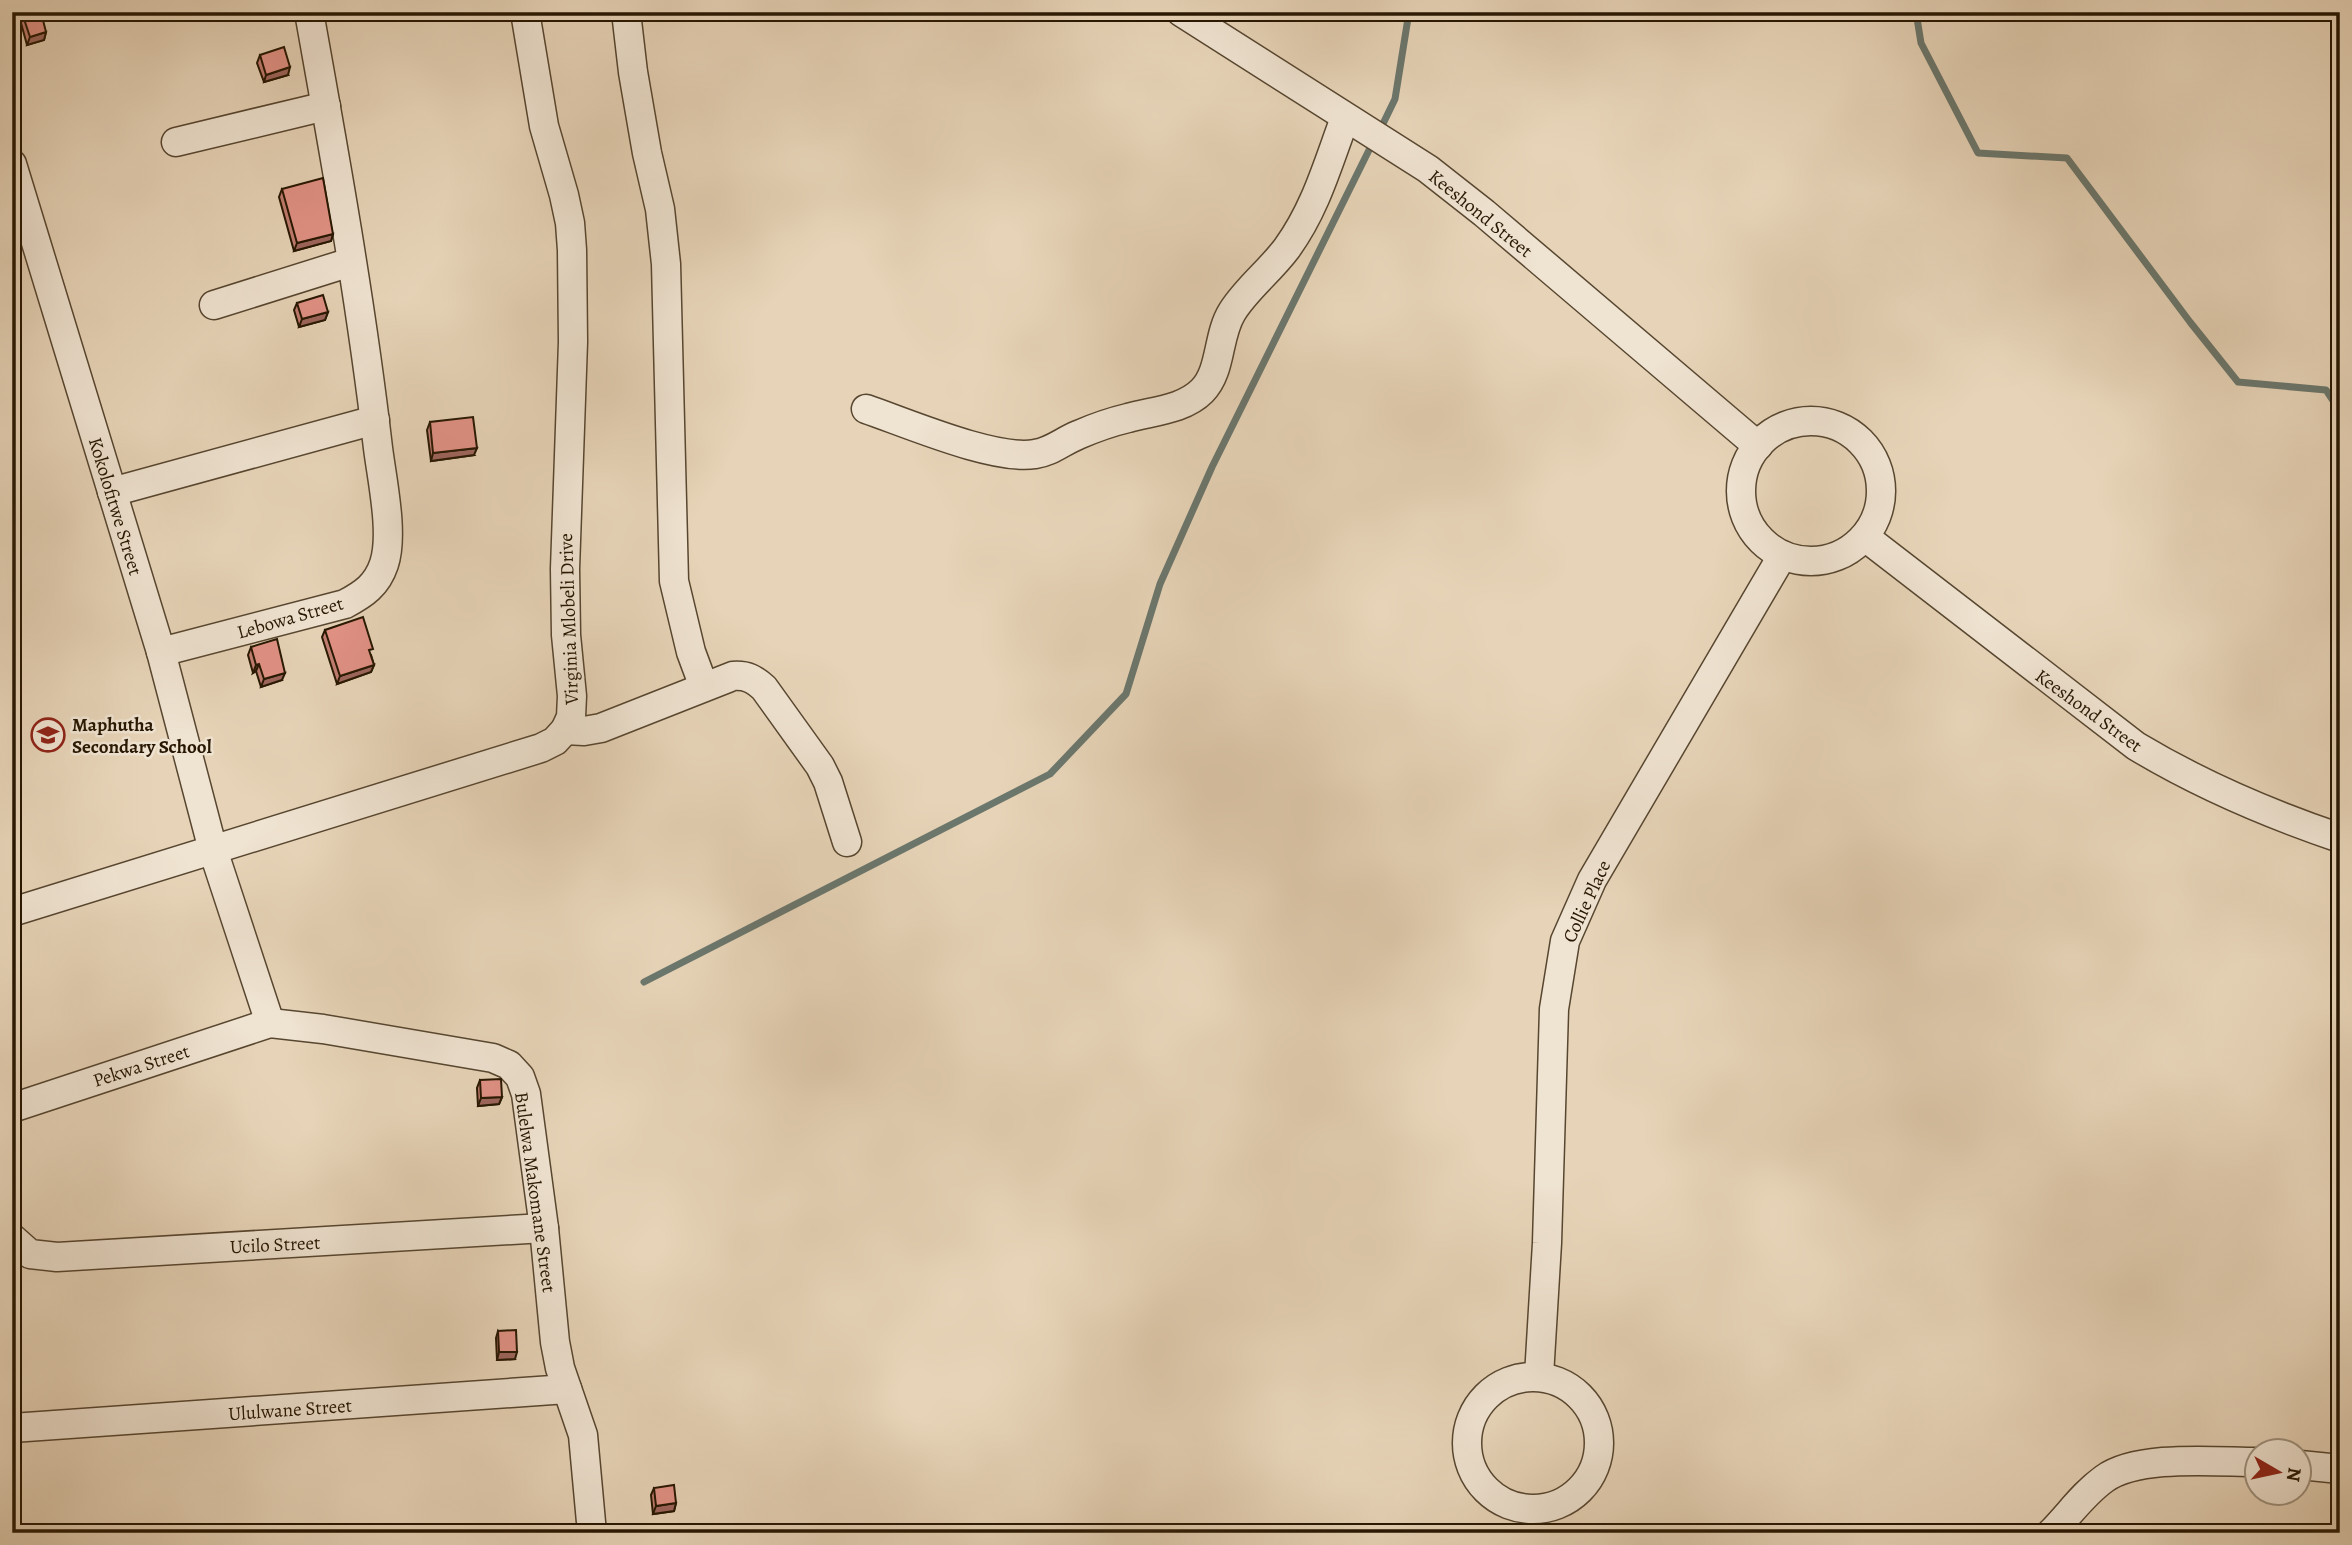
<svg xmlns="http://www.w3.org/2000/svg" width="2352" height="1545" font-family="Alegreya,serif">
<rect width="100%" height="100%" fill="#e7d4b8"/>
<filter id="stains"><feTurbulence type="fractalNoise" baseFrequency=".00286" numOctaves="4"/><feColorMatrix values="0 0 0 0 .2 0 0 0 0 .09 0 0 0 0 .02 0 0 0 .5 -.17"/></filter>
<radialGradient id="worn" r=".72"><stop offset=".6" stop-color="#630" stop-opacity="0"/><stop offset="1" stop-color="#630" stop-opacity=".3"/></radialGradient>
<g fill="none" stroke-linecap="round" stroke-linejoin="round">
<g stroke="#6b776d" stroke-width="7">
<polyline points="1916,12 1921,43 1978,153 2067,158 2190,322 2238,382 2326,390 2340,411"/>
<polyline points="1379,132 1395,99 1409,12"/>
<polyline points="644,982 1050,774 1126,694 1160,584 1212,467 1373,142"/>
</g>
<defs>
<g id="minor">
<polyline points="626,12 633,72 647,153 660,209 666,264 674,581 691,652 704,687"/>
<polyline points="1181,12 1428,169 1484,213 1758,446"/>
<polyline points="176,142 326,106"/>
<polyline points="12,164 161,652 213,850 270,1023"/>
<polyline points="214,305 351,262"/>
<path d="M866 409C907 423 995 461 1035 454 1051 452 1063 441 1078 435 1094 428 1111 422 1128 418 1152 411 1183 410 1202 391 1222 371 1217 336 1232 312 1246 289 1270 271 1287 248 1316 208 1328 163 1345 118"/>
<circle cx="1811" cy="491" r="70"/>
<polyline points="112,492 375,420"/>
<path d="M1865 537 2136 746C2201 785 2269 814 2340 838"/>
<path d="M161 652 345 604C364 594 377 585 384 564 394 534 382 480 378 448 361 302 335 157 309 12"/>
<path d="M565 730 584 731 601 728 733 676C747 675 754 679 764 688L820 766 828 782 847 842"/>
<polyline points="12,912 541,748 555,741 565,730 571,717 572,696 566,635 565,569 573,342 572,250 570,223 564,195 544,126 525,12"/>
<polyline points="12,1108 270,1023 323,1029 493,1058 509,1065 520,1077 526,1094 544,1228 555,1342 560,1368 583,1435 592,1533"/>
<polyline points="12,1238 30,1254 57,1257 544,1228"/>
<polyline points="1539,1376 1547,1243 1554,1009 1565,941 1592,880 1782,556"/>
<circle cx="1533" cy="1443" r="66"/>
<polyline points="12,1428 567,1389"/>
<polyline points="2300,1465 2340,1469"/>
<path d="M2051 1533C2069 1515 2083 1494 2104 1479 2138 1454 2216 1462 2258 1462"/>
</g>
</defs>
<use href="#minor" stroke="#574630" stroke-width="31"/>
<use href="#minor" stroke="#efe3d1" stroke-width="28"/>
</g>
<g fill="#c27e73" stroke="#271702" stroke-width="2">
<polygon points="23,16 46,32 44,40 27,45 21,23"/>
<polygon points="260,55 288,75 264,82 257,63"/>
<polygon points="282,189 333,234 331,241 294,251 279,197"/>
<polygon points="297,303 328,312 325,320 299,327 294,310"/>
<polygon points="430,422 474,455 431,461 427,430"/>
<polygon points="325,630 371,655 374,665 371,672 337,684 322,637"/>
<polygon points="251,647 282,680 261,687 256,671 253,673 248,655"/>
<polygon points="480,1080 502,1097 499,1104 478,1106 477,1088"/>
<polygon points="498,1331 515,1359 497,1360 496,1338"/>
<polygon points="654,1488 676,1503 674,1511 653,1514 651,1495"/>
</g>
<g fill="#9e665e" stroke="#271702" stroke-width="2">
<polygon points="46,32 44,40 27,45 30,37"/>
<polygon points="290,67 288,75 264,82 266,75"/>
<polygon points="333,234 331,241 294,251 297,243"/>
<polygon points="328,312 325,320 299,327 302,319"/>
<polygon points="477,448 474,455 431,461 433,453"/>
<polygon points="259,664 256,671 253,673 256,665"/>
<polygon points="374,665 371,672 337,684 340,676"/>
<polygon points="285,673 282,680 261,687 264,679"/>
<polygon points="502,1097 499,1104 478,1106 481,1098"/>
<polygon points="499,1352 517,1352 515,1359 497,1360"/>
<polygon points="676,1503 674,1511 653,1514 656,1506"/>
</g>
<g fill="#e29286" stroke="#271702" stroke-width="2">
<polygon points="36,12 41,12 46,32 30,37 23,16"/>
<polygon points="284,47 290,67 266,75 260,55"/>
<polygon points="323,178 333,234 297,243 282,189"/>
<polygon points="323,295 328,312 302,319 297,303"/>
<polygon points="473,417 477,448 433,453 430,422"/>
<polygon points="363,617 373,649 369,650 374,665 340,676 325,630"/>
<polygon points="277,639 285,673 264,679 259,664 256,665 251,647"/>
<polygon points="501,1079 502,1097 481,1098 480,1080"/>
<polygon points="516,1330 517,1352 499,1352 498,1331"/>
<polygon points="674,1485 676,1503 656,1506 654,1488"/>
</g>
<defs>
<symbol id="school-ring" viewBox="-11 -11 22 22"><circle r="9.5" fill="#efe3d1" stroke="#8f2418" stroke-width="1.5"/><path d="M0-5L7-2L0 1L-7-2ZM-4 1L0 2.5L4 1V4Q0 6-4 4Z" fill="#8f2418"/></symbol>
</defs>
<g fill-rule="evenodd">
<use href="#school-ring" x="29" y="716" width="38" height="38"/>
</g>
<g text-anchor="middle" stroke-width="5" stroke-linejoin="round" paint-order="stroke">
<g font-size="19" fill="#271702" stroke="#efe3d1">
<text transform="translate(1481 213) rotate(39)" y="7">Keeshond Street</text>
<text transform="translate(116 506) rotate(73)" y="7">Kokolofitwe Street</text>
<text transform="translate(290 617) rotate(-16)" y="7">Lebowa Street</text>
<text transform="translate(568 619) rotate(-92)" y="7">Virginia Mlobeli Drive</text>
<text transform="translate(2089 710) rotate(36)" y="7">Keeshond Street</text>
<text transform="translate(1586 901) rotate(-65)" y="7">Collie Place</text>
<text transform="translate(141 1065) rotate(-18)" y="7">Pekwa Street</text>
<text transform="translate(536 1192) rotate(82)" y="7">Bulelwa Makomane Street</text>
<text transform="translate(275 1244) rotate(-3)" y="7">Ucilo Street</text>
<text transform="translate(290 1409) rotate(-4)" y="7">Ululwane Street</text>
</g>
<g font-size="19" font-weight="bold" fill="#271702" stroke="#efe3d1" text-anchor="start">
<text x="72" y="731">Maphutha<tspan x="72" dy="22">Secondary School</tspan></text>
</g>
</g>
<rect width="2352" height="1545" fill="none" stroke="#e7d4b8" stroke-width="42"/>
<rect x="14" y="14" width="2324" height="1517" fill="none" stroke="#271702" stroke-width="3.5"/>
<rect x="21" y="21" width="2310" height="1503" fill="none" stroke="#271702" stroke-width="2"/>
<g transform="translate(2278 1472) rotate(99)"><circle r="33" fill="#efe3d1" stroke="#9f917e" stroke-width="2"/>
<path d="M0-5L12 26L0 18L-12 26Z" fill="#8f2418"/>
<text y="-10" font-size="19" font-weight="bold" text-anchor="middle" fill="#271702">N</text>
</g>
<rect width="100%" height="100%" filter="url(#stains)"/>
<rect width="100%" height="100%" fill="url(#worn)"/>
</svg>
